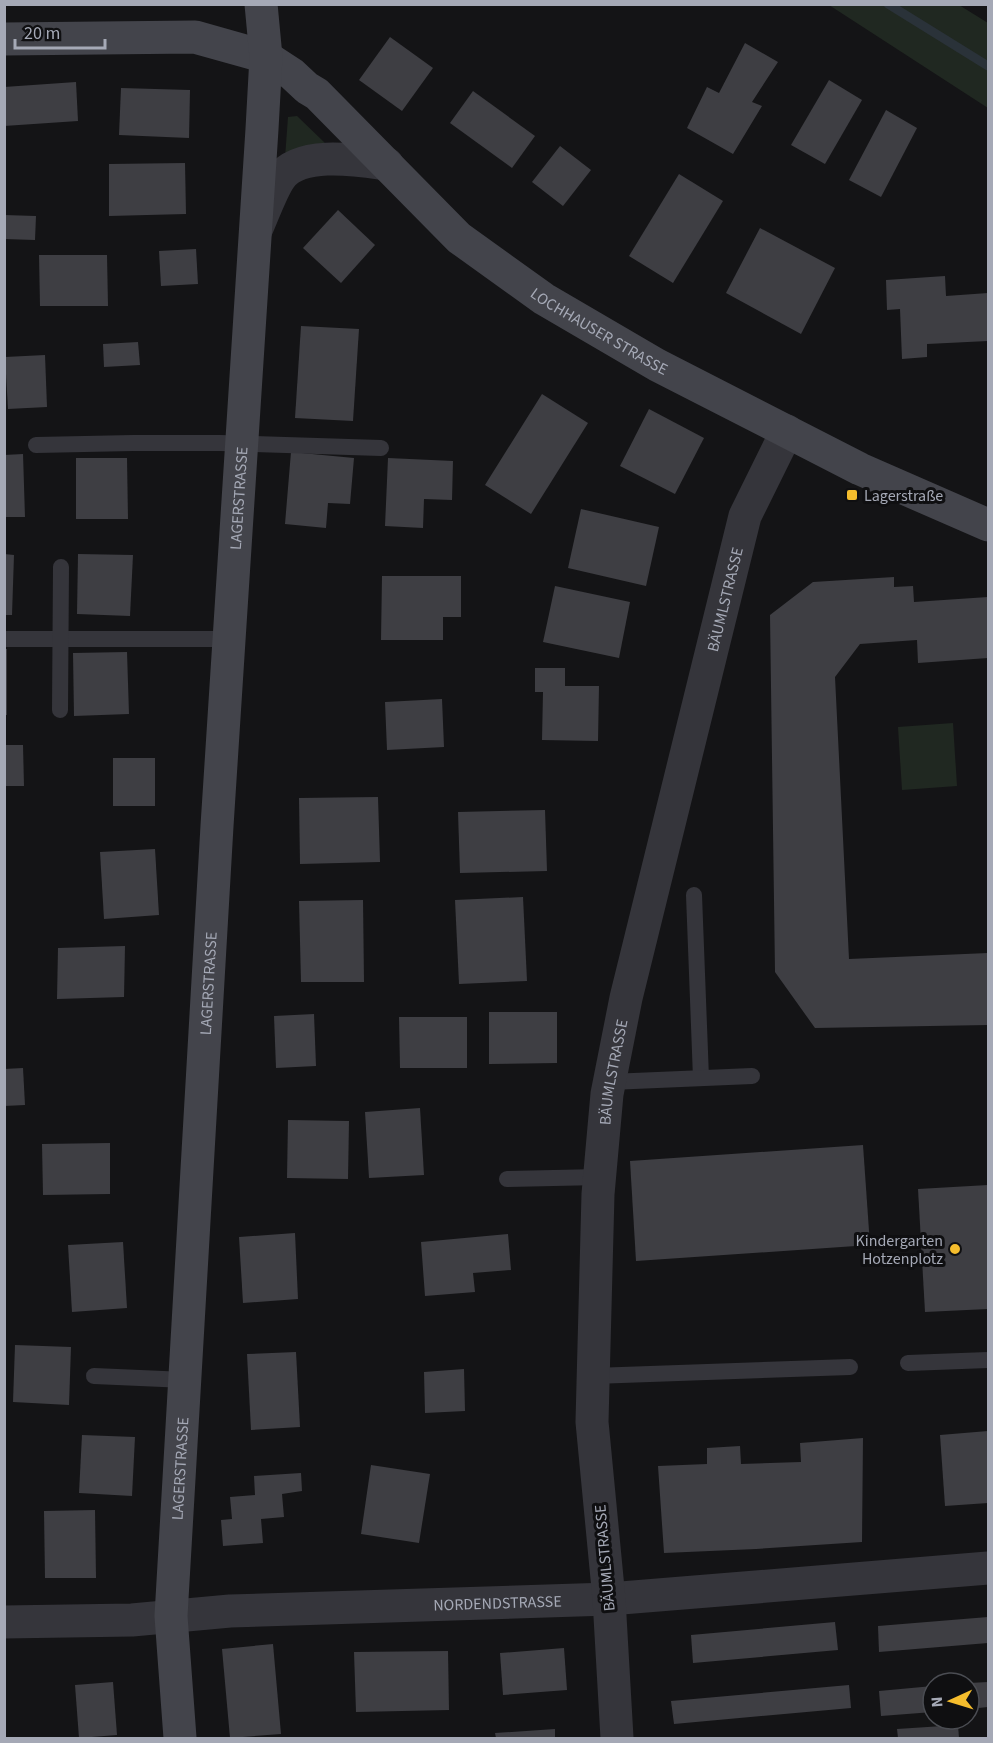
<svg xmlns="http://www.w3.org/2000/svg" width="993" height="1743" font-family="'Source Sans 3',sans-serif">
<rect width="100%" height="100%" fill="#141416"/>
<g fill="#202821">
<polygon points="829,5 959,5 988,23 988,108"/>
<polygon points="297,116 326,144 285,158 288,117"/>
<polygon points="953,723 957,786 902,790 898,727"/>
</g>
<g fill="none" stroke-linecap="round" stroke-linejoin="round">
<polyline stroke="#2a3239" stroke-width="9" points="888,4 988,66"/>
</g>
<g fill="#3e3e43">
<polygon points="390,37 433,68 402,111 359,80"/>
<polygon points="745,43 778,62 752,102 762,106 733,154 687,128 707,87 719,93"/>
<polygon points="829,80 862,100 825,164 791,145"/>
<polygon points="76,82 78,121 4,126 4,87"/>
<polygon points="121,88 190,90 189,138 119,135"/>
<polygon points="473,91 535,136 512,168 450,123"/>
<polygon points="886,110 917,128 881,197 849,180"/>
<polygon points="560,146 591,170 563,206 532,182"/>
<polygon points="185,163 186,214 109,216 109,164"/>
<polygon points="679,174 723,201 673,283 629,256"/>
<polygon points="338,210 375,245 341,283 303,248"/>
<polygon points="4,215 36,216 35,240 4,239"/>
<polygon points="760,228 835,268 801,334 726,293"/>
<polygon points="196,249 198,284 161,286 159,251"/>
<polygon points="39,255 107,255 108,306 40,306"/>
<polygon points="945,276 946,296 988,293 988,341 927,344 927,357 902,359 900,309 887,310 886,280"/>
<polygon points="301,326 359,329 353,421 295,418"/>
<polygon points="138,342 140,365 104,367 103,344"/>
<polygon points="45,355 47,407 8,409 5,357"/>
<polygon points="542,394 588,423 531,514 485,485"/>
<polygon points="649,409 704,438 675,494 620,466"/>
<polygon points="291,452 354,458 350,504 328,503 326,528 285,524"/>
<polygon points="23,454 25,517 4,517 4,455"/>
<polygon points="76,458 127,458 128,519 76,519"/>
<polygon points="388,458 453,461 452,500 424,499 423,528 385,526"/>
<polygon points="581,509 659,527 646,586 568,568"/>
<polygon points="4,554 14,555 12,615 4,615"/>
<polygon points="78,554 133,555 130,616 77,614"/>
<polygon points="382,576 461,576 461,617 443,617 443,640 381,640"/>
<polygon points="894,577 894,587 913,586 914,602 988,597 988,658 918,663 917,640 860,644 835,677 849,959 988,953 988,1025 815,1028 775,972 770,615 813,582"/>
<polygon points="555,586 630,602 619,658 543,642"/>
<rect x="4" y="649" width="3" height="66"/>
<polygon points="127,652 129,714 74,716 73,653"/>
<polygon points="535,668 565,668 565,686 599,686 598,741 542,740 543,692 535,692"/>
<polygon points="442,699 444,747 387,750 385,702"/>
<polygon points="4,745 23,745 24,786 4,786"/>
<rect x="113" y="758" width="42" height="48"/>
<polygon points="378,797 380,862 300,864 299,798"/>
<polygon points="545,810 547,871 460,873 458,812"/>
<polygon points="155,849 159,915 104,919 100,852"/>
<polygon points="523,897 527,981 459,984 455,900"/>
<polygon points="363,900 364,982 301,982 299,901"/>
<polygon points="125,946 124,997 57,999 58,948"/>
<polygon points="489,1012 557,1012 557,1063 489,1064"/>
<polygon points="314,1014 316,1066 276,1068 274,1016"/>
<polygon points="399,1017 467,1017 467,1068 400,1068"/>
<polygon points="23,1068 25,1105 4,1106 4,1069"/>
<polygon points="420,1108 424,1175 369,1178 365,1112"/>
<polygon points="288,1120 349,1121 348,1179 287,1178"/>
<polygon points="110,1143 110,1194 43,1195 42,1144"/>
<polygon points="863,1145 870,1245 636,1261 630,1161"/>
<polygon points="988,1185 988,1309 925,1312 918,1189"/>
<polygon points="295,1233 298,1299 243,1303 239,1237"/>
<polygon points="508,1234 511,1270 473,1273 475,1292 425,1296 421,1242"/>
<polygon points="123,1242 127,1308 72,1312 68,1245"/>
<polygon points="15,1345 71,1347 69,1405 13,1402"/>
<polygon points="296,1352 300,1427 251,1430 247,1354"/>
<polygon points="464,1369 465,1411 425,1413 424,1372"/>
<polygon points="988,1431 988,1503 945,1506 940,1435"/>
<polygon points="82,1435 135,1437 132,1496 79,1493"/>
<polygon points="863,1438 862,1542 756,1549 664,1553 658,1466 707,1464 707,1448 740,1446 741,1464 801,1462 800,1443"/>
<polygon points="371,1465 430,1474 419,1543 361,1534"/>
<polygon points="301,1473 302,1491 282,1494 284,1517 261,1519 263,1543 223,1546 221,1520 232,1519 230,1497 255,1495 254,1476"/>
<polygon points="95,1510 96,1578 45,1578 44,1511"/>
<polygon points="988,1617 988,1643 879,1652 878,1626"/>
<polygon points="835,1622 838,1650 693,1663 691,1635"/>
<polygon points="273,1644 281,1734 230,1738 222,1649"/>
<polygon points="564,1648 567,1690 503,1695 500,1653"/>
<polygon points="448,1651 449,1710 356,1712 354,1652"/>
<polygon points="113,1682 117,1735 79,1738 75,1685"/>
<polygon points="988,1682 988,1707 969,1709 969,1683"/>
<polygon points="849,1685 851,1708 674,1724 671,1701"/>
<polygon points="933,1686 933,1712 881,1716 879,1691"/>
<polygon points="958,1725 959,1738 898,1738 897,1729"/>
<polygon points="555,1729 555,1738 496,1738 495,1733"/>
</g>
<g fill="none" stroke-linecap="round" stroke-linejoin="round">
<g stroke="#35353b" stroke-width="16">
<polyline points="36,445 133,443 220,443 381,448"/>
<polyline points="4,639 230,639"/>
<polyline points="60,710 61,567"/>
<polyline points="694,895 701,1078"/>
<polyline points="610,1082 752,1076"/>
<polyline points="507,1179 600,1177"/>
<polyline points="908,1363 988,1360"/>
<polyline points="94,1376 186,1380"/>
<polyline points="593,1376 850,1367"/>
</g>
<g stroke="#35353b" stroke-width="33">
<path d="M256 230C263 215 271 191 280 178 300 150 358 160 387 164"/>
<path id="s1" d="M4 1622 132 1620 230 1611 609 1599 988 1568"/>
<path id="s2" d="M617 1738 609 1599 592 1422 598 1194 607 1094 626 998 745 516 787 431"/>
</g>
<g stroke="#43444b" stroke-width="33">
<path id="s3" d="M4 39 195 37 266 57 292 74 307 88 317 94 459 238 544 299 657 365 860 469 988 525"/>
<path id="s4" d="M180 1738 171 1616 217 826 262 129 266 57 261 4"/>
</g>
</g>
<g fill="#f5bd2d" stroke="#0f0f11" stroke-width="2">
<rect x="846" y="489" width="12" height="12" rx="3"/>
<circle cx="955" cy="1249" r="6"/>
</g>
<g text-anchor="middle" stroke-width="6" stroke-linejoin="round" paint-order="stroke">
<g font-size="16" fill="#a5a9b6" stroke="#0f0f11">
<text dy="6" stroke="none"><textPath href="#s3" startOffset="699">LOCHHAUSER STRASSE</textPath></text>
<text dy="6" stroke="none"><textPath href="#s4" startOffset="1242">LAGERSTRASSE</textPath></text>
<text dy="6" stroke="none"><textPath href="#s2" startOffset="1154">BÄUMLSTRASSE</textPath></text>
<text dy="6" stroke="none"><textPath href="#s4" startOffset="756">LAGERSTRASSE</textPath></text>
<text dy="6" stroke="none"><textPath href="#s2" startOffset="668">BÄUMLSTRASSE</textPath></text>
<text dy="6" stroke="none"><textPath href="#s4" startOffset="270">LAGERSTRASSE</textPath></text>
<text transform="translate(604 1558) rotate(-95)" y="6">BÄUMLSTRASSE</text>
<text dy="6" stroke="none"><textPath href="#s1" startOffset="494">NORDENDSTRASSE</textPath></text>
</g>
<g font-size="16" fill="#a5a9b6" stroke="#0f0f11" text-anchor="start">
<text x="864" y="501">Lagerstraße</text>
<text x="943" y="1246" text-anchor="end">Kindergarten<tspan x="943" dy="18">Hotzenplotz</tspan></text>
</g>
</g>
<rect width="993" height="1743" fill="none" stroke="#a5a9b6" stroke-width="12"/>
<g transform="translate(951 1701) rotate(266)"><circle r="28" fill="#0f0f11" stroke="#4b4d53" stroke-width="1.5"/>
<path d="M0-4.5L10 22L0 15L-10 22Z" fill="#f5bd2d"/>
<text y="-9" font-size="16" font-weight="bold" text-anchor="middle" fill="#a5a9b6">N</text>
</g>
<path d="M15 39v9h90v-9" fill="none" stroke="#a5a9b6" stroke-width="3"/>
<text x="24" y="39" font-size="18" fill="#a5a9b6" stroke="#0f0f11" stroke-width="4.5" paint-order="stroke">20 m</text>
</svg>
